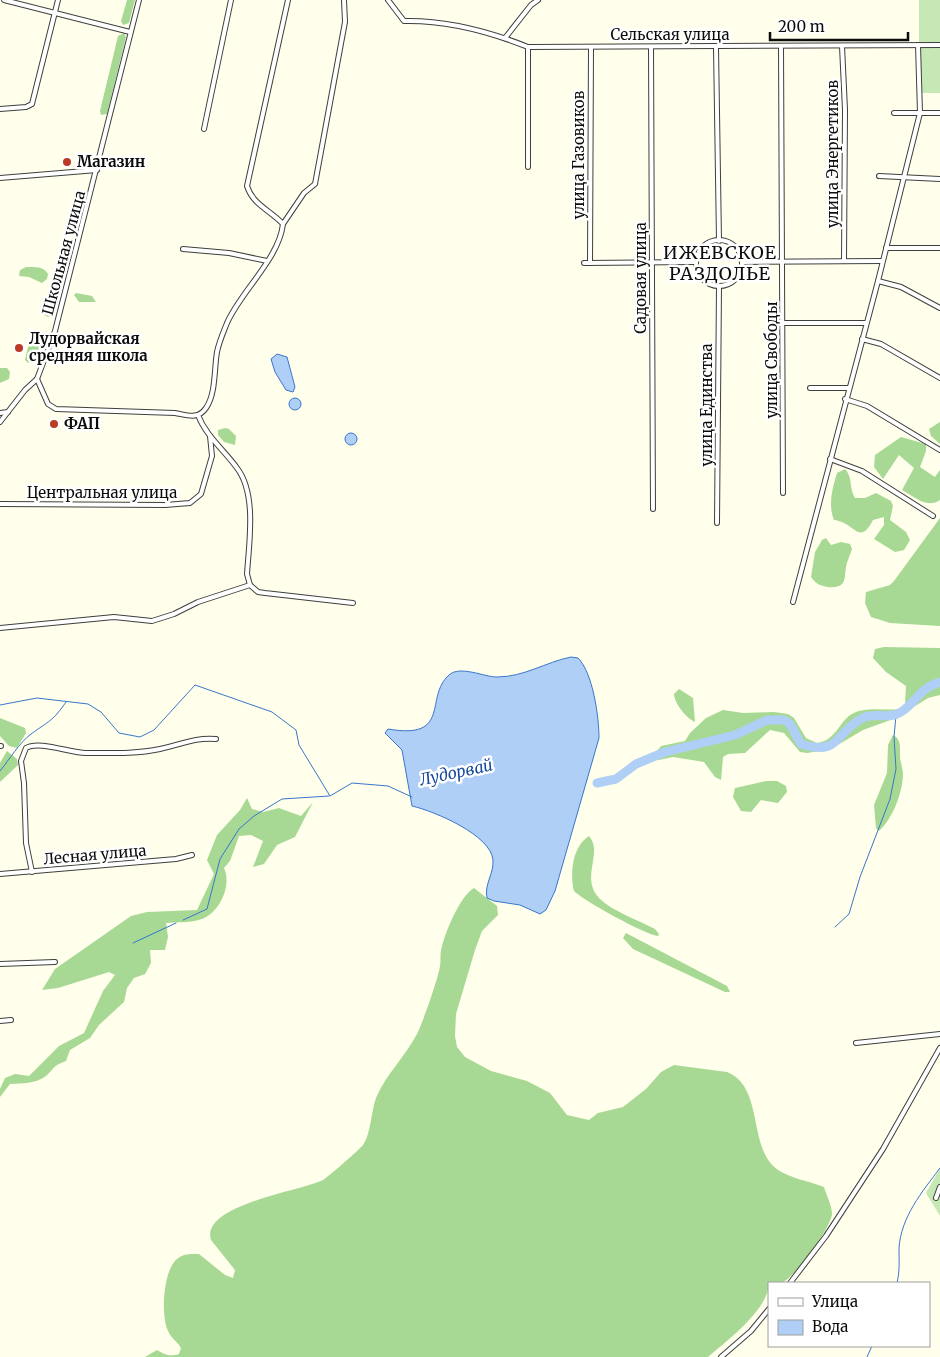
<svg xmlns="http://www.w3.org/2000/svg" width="940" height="1357" font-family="Merriweather,serif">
<rect width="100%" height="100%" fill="#ffffeb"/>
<g fill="#c6e8b5">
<rect x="919" y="0" width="21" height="93"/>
<polygon points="940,1168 940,1216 926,1193"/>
</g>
<g fill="#a7d995">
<polygon points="127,0 135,0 129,23 123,25 121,21"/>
<polygon points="124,33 126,37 107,114 101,115 100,111 118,36"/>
<polygon points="66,251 70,252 70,254 53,315 48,317 44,315 57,290 57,269"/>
<path d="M26 267C34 267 44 266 48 274L47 279 42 283 29 277 19 276 20 270Z"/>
<polygon points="76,293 92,296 96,302 79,302 74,295"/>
<path d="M35 337H41C42 347 37 359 28 363L25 360 28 347Z"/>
<polygon points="0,368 7,368 10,372 9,379 0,383"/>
<polygon points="940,422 940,444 931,436 929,429"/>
<polygon points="225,428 229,429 236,436 235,445 224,442 218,435 218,430"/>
<path d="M901 437 926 444V451L920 467 935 477 940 470V500C927 509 915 497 902 490L914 468 899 455 883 479 874 467 875 455Z"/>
<path d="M845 469C853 477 849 489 855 498H865L876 493 891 501 893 506 890 520 906 532 910 540 904 550 895 552 874 539 884 525V517L873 520C859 547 855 522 834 520 828 505 832 489 837 473Z"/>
<polygon points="940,518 940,626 890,623 871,617 865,603 866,592 890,585 894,581"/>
<path d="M826 538 831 545 841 542 850 544 852 549C851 553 849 556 848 560 842 574 851 589 828 587 820 586 815 583 811 577L815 552 822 540Z"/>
<polygon points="884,647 940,648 940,695 928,698 912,708 908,708 905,704 906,686 886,672 873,658 875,649"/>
<path d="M679 689 693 698 695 722C687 719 674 703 674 694Z"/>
<path d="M899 709 903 712 896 718 863 730 831 749 807 753 800 752 784 733 770 730 745 753 728 754 723 757 721 780 715 777 704 762 673 757 659 760 653 756 661 746 685 741 690 733 706 718 723 710 743 713 774 712 788 714 794 718 806 738 817 743C837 740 838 722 852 714 865 706 885 711 899 709Z"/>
<polygon points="0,718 25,728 26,733 17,748 9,746 0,736"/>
<path d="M893 735C901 739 900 747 900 755 900 762 903 768 903 775 902 794 893 818 879 831L876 828 874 805 887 773 888 745Z"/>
<polygon points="7,751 17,759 18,765 0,782 0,763"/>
<polygon points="766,781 777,781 786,786 787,792 778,803 761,800 751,812 741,811 733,797 735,788"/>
<path d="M247 798 252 809 263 812 279 808 301 816 313 802 295 837 277 845 264 864 253 867 263 841 251 835 239 836 230 861 224 868C232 885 220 912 202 919 191 923 177 922 166 923L168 937 165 950H150L151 963 145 974 134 978 127 988 124 1002 99 1025 90 1038 70 1050 66 1061C51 1067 56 1067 46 1076 36 1084 22 1083 10 1084L0 1097V1089L5 1078 15 1074 29 1076 59 1046 84 1033 103 991 115 975 109 972 58 988 42 990 55 969 131 916 147 912 197 910 214 874 207 860 217 835 240 810Z"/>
<path d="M589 836C604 853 579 878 600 899 614 912 638 920 655 929L659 934 658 936C644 934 584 901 574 891 570 873 572 847 589 836Z"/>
<path d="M474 888 497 906 498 915 482 931 475 950 456 1014 455 1036 457 1047 465 1057 491 1071 527 1081 550 1093 567 1115 589 1120 598 1113 623 1107 646 1089 661 1072 674 1065 727 1072C765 1087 747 1149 778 1170 792 1179 809 1181 824 1187 826 1194 832 1206 832 1214 831 1228 794 1279 781 1283 778 1284 772 1283 769 1283 769 1309 727 1341 708 1357H145L157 1350C165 1355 170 1357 179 1354L181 1348C178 1342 172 1339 169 1333 160 1318 163 1270 177 1259 184 1253 191 1254 199 1254L225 1275 233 1278 235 1270 211 1240C200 1205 301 1191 323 1180 328 1177 359 1150 363 1145 371 1134 371 1112 376 1098 386 1074 405 1057 417 1034 423 1022 438 979 440 966 441 961 440 955 441 951 444 934 460 896 474 888Z"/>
<polygon points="626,933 727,986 730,992 725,992 633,949 623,938"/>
</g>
<g fill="#b0cff6" stroke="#3876cc">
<polygon points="277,354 287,357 295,387 293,392 286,390 275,372 271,359"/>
<circle cx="295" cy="404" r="6"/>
<circle cx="351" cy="439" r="6"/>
<path d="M571 657 578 658C593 673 599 717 599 738L555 891 546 910 540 914 520 905 494 901 487 898C484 884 494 874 493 860 491 835 434 811 412 806L402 750 385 733 388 729C452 740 424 697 449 675 460 665 484 677 497 677 524 677 546 662 571 657Z"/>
</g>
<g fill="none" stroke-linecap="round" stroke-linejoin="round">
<g stroke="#3876cc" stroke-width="1">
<polyline points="0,705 37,698 88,704 101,712 119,733 140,737 154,730 195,685 272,712 296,730 299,745 330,796 352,783 388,786 412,797"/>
<path d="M0 771C9 760 20 742 31 734 49 721 53 721 66 702"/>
<polyline points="183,920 207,909 220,859 239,829 254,816 282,799 329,796"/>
<polyline points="835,927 849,914 860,877 890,799 896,769 894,737 896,715"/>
<polyline points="133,943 176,923"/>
<path d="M897 1283C900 1270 899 1261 899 1248 901 1217 922 1192 940 1168"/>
<polyline points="867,1357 872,1346"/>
</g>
<path stroke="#b0cff6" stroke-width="9" d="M597 783 616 779 636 764 665 752 735 735 767 720H784L790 724 801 744C841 757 835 731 863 718 875 712 889 720 901 712 917 702 919 688 940 682"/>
<defs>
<g id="minor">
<polyline points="4,0 130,32"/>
<path d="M388 0 404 21C447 20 488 31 528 47L940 45"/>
<polyline points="505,38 531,5 538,0"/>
<polyline points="781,46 783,493"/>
<polyline points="842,46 845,110 844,261"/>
<polyline points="528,47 528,167"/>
<polyline points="651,47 653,509"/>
<polyline points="716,47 719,241"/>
<polyline points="0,109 26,107 32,104 58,0"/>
<polyline points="894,113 940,113"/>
<polyline points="204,129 231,0"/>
<polyline points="879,176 940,179"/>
<polyline points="0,178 97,170"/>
<polyline points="283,224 304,193 315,184 345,22 344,0"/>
<circle cx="719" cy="263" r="23"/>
<polyline points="886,248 940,248"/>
<polyline points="183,249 229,253 267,261"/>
<polyline points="742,262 882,261"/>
<polyline points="584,263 696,262"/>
<polyline points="590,263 591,47"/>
<polyline points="878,281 901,287 940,308"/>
<polyline points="783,323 866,323"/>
<polyline points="862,339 881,344 940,378"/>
<path d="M37 379 48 404 56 409 175 413C187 415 198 420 206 408 216 394 214 369 217 352 219 342 223 333 227 323 241 291 279 259 283 224 270 210 253 205 247 186L288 0"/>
<polyline points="810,388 848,388"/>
<polyline points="845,399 867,406 940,450"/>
<polyline points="0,413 8,412"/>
<path d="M198 415C206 436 224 450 237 468 257 494 249 543 247 574L250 585"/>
<polyline points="0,422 25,390 37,379 55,331 139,0"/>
<polyline points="830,459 862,471 933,516"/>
<polyline points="0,504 165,505 190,503 201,494 212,456 210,436"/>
<polyline points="717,523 719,286"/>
<polyline points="793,602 878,281 920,113 918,45"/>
<polyline points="0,628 114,617 152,621 174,614 198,602 250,585 258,592 265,593 353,603"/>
<polyline points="0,746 1,746"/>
<path d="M32 872 26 843 24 783 21 761 26 748C39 740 70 753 86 753 110 753 137 754 160 749 180 745 195 737 216 739"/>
<polyline points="0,874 176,859 192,855"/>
<polyline points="0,964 55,962"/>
<polyline points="0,1021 11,1020"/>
<polyline points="856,1043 940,1034"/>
<polyline points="936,1198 940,1187"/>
<polyline points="790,1283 826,1236 883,1149 940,1048"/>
<polyline points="721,1357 751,1331 769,1309"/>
</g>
</defs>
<use href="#minor" stroke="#3f3f3f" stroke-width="6"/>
<use href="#minor" stroke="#fff" stroke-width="4"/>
</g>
<g fill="#bb3925" stroke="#fff" stroke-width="2">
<circle cx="67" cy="162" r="5"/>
<circle cx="19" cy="348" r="5"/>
<circle cx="54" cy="424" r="5"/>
</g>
<g text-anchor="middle" stroke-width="5" stroke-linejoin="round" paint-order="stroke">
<g font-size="15" fill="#0c0c0c" stroke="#fff">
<text x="670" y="40">Сельская улица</text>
<text transform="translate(833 154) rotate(-90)" y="5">улица Энергетиков</text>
<text transform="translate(579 155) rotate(-90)" y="5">улица Газовиков</text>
<text transform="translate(64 253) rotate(-75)" y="5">Школьная улица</text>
<text transform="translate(641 278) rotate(-90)" y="5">Садовая улица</text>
<text transform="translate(772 360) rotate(-90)" y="5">улица Свободы</text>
<text transform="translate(707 405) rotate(-90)" y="5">улица Единства</text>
<text x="102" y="498">Центральная улица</text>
<text transform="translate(95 855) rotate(-5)" y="5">Лесная улица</text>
</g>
<g font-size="15" font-weight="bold" fill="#0c0c0c" stroke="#fff" text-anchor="start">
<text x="77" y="167">Магазин</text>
<text x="29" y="344">Лудорвайская<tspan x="29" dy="17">средняя школа</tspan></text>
<text x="64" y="429">ФАП</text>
</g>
<g font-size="16" font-style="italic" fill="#16499c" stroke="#fff">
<text transform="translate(456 772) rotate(-12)" y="6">Лудорвай</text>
</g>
<g font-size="18" letter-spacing="1" fill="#0c0c0c" stroke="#fff">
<text x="720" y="259">ИЖЕВСКОЕ<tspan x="720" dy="21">РАЗДОЛЬЕ</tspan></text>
</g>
</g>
<rect x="768" y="1282" width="162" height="65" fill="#ffffff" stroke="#9e9e9e"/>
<rect x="778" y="1298" width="25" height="8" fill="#ffffff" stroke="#9e9e9e"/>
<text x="812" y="1307" font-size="15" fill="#0c0c0c">Улица</text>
<rect x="778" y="1320" width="25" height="15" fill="#b0cff6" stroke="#9e9e9e"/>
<text x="812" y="1332" font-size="15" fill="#0c0c0c">Вода</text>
<path d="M770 32v8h138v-8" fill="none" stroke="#0c0c0c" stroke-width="2.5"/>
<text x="778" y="32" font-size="15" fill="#0c0c0c" stroke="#ffffff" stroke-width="4" paint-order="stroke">200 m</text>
</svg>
